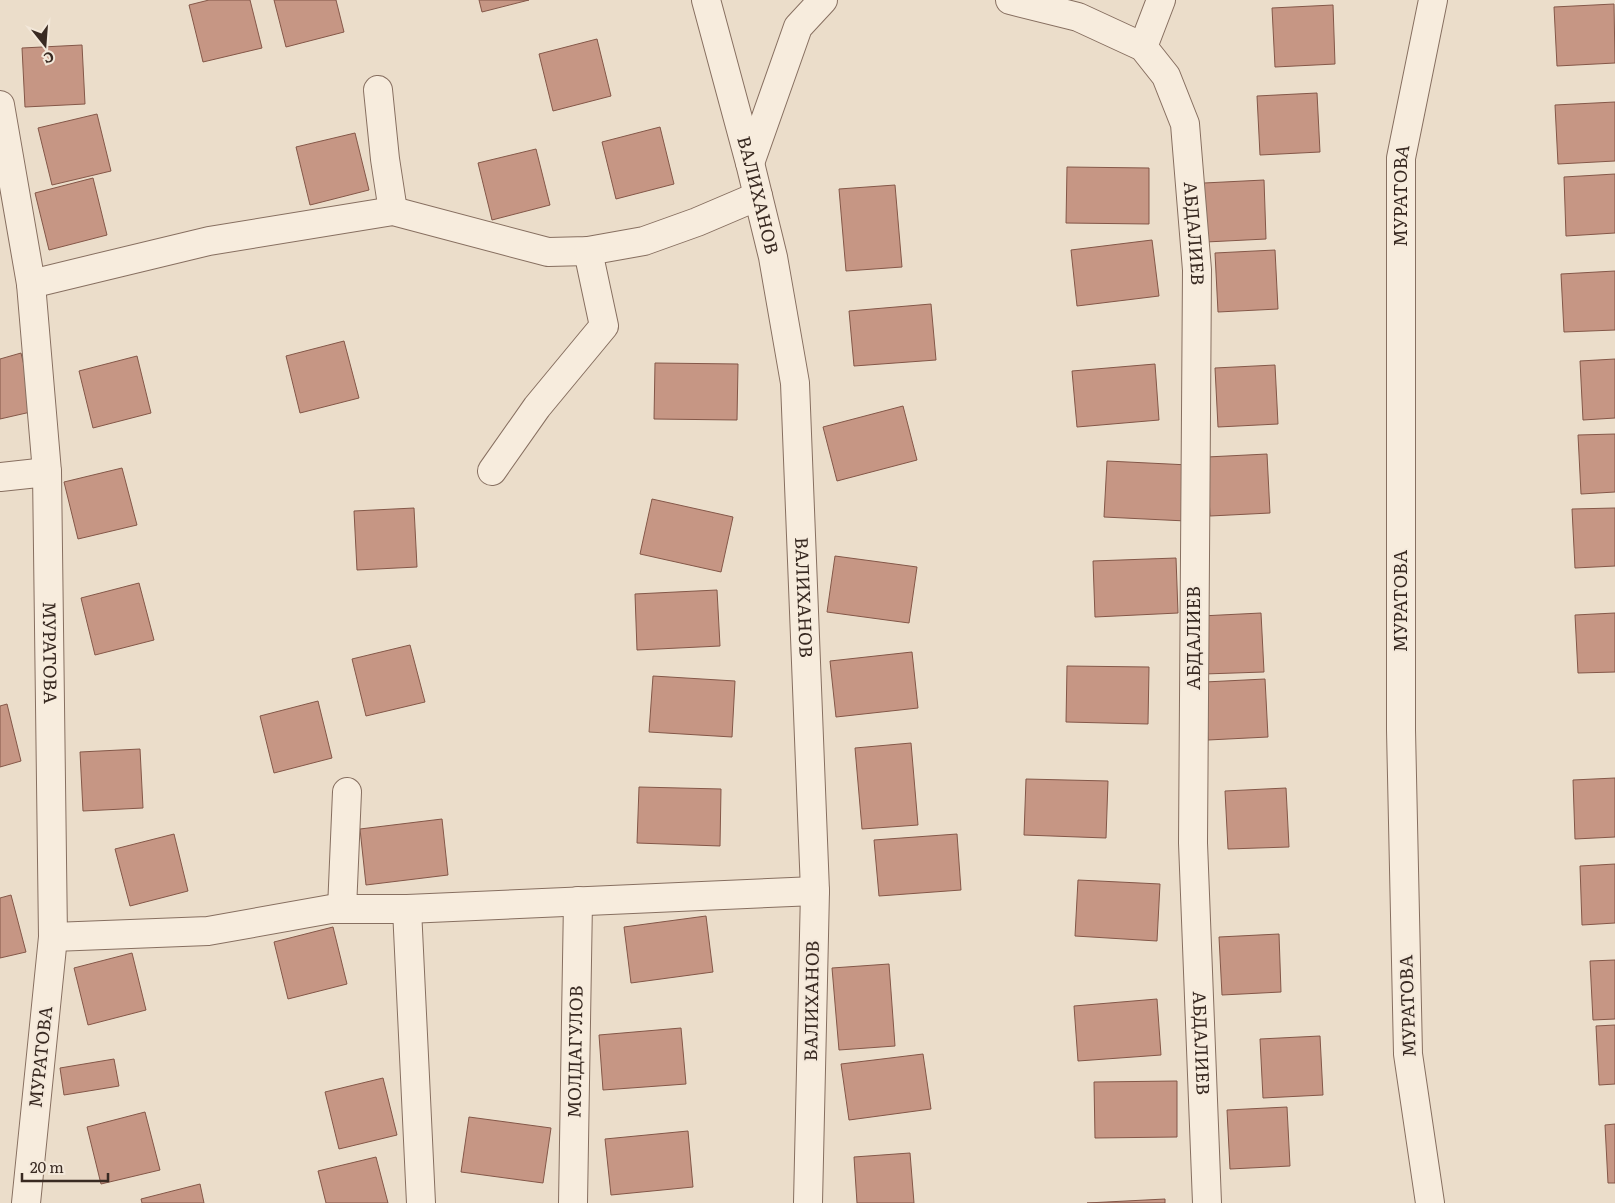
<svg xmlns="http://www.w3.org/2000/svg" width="1615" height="1203" font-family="Literata,serif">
<rect width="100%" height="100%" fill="#ebddca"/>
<g fill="#c69684" stroke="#845748">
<polygon points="209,0 250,0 262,48 203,62 189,5"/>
<polygon points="274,0 336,0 344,32 286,47"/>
<polygon points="479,0 529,0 482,12"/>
<polygon points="1614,4 1615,63 1557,66 1554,7"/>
<polygon points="1333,5 1335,64 1275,67 1272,8"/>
<polygon points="597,39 611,96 553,111 539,54"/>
<polygon points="82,45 85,104 25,107 22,48"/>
<polygon points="1317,93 1320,152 1260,155 1257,96"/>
<polygon points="1615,102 1615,161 1558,164 1555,105"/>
<polygon points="97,114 111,171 52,185 38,128"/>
<polygon points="660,127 674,184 616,199 602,142"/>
<polygon points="355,133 369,190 310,205 296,147"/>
<polygon points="536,149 550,205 492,220 478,163"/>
<polygon points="1067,167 1149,168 1149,224 1066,223"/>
<polygon points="1615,174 1615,233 1566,236 1564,177"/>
<polygon points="93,178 107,235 49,250 35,193"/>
<polygon points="1264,180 1266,239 1206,242 1204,183"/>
<polygon points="895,185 902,267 846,271 839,189"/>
<polygon points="1152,240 1159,296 1077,306 1071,250"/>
<polygon points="1275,250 1278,309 1218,312 1215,253"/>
<polygon points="1615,271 1615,330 1564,332 1561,274"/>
<polygon points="931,304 936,360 854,366 849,311"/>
<polygon points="344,341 359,398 300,413 286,356"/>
<polygon points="21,353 35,411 0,419 0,359"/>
<polygon points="137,356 151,413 93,428 79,371"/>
<polygon points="1615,359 1615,418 1583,420 1580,361"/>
<polygon points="655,363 738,364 737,420 654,419"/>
<polygon points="1155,364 1159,420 1077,427 1072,371"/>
<polygon points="1275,365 1278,424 1218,427 1215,368"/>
<polygon points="903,406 917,460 837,481 823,427"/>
<polygon points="1615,434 1615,492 1581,494 1578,435"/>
<polygon points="1267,454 1270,513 1210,516 1207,457"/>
<polygon points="1107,461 1189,465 1186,521 1104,517"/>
<polygon points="122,468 137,525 78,539 64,482"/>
<polygon points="652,499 733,517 721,572 640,554"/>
<polygon points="414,508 417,567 357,570 354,511"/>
<polygon points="1615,508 1615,566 1575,568 1572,509"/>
<polygon points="835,556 917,567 909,623 827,612"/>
<polygon points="1176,558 1178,613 1095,617 1093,561"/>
<polygon points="139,583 154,640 95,655 81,598"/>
<polygon points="717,590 720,646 637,650 635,594"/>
<polygon points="1261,613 1264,672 1204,674 1201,616"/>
<polygon points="1615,613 1615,672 1578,673 1575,615"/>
<polygon points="410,645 425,702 366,716 352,659"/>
<polygon points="912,652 918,708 836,717 830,661"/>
<polygon points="1067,666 1149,667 1148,724 1066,722"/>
<polygon points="653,676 735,681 732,737 649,732"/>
<polygon points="1265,679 1268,737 1208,740 1205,682"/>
<polygon points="318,701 332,758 274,773 260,716"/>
<polygon points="7,704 21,761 0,767 0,706"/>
<polygon points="911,743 918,825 862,829 855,748"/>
<polygon points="140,749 143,808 83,811 80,752"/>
<polygon points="1615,778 1615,837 1575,839 1573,780"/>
<polygon points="1026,779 1108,781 1106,838 1024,835"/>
<polygon points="639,787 721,789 720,846 637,843"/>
<polygon points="1286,788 1289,847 1228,849 1225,791"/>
<polygon points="442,819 448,875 366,885 360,829"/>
<polygon points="174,834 188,891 130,906 115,849"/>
<polygon points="957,834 961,890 879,896 874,840"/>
<polygon points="1615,864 1615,923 1582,925 1580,866"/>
<polygon points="1078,880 1160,884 1157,941 1075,936"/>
<polygon points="11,895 26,952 0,958 0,898"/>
<polygon points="706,916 713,972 631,983 624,927"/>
<polygon points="333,927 347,984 288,999 274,942"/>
<polygon points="1279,934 1281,992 1222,995 1219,937"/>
<polygon points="132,953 146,1010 88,1025 74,968"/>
<polygon points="1615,960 1615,1019 1593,1020 1590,961"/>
<polygon points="889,964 895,1046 839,1050 832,968"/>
<polygon points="1157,999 1161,1055 1078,1061 1074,1006"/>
<polygon points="1615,1025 1615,1084 1599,1085 1596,1026"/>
<polygon points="681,1028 686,1084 603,1090 599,1035"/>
<polygon points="1320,1036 1323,1095 1263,1098 1260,1039"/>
<polygon points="923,1054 931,1109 849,1120 841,1064"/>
<polygon points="114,1059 119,1086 64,1095 60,1068"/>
<polygon points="383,1078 397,1135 339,1149 325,1092"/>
<polygon points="1177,1081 1177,1137 1095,1138 1094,1082"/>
<polygon points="1287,1107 1290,1166 1230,1169 1227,1110"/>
<polygon points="145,1112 160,1170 101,1184 87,1127"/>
<polygon points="469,1117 551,1128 543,1183 461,1172"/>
<polygon points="1615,1124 1615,1183 1608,1183 1605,1125"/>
<polygon points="688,1131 693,1187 611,1195 605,1139"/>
<polygon points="910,1153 914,1203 857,1203 854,1157"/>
<polygon points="376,1157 388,1203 326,1203 318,1171"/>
<polygon points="200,1184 204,1203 142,1203 141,1199"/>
<polygon points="1165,1199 1165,1203 1087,1203"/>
</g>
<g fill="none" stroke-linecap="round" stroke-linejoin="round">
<defs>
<g id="minor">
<path id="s1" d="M706 0 750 163 773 257 795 383 815 891 808 1203"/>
<path id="s2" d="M1010 0 1078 17 1143 47 1166 76 1185 124 1197 270 1193 843 1207 1203"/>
<polyline points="1143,47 1161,0"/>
<polyline points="378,90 385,159 393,211"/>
<path id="s3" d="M0 105 31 284 47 472 53 937 26 1203"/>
<polyline points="750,163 798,27 823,0"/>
<polyline points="31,284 209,241 393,211 548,252 588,251 644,241 697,222 758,196"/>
<polyline points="492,471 537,407 604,326 588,251"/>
<polyline points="0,477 47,472"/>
<polyline points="342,909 347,792"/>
<polyline points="407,909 421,1203"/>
<polyline points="53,937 208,931 331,909 407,909 815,891"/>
<path id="s4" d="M573 1203 578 901"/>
<path id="s5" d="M1430 1203 1408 1054 1401 730V158L1433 0"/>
</g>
</defs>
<use href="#minor" stroke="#876f60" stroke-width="30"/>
<use href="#minor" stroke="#f7ecdd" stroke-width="28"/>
</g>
<g text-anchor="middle" stroke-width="4" stroke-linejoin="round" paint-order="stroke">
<g font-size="18" fill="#392a22" stroke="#f3e8da">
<text dy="6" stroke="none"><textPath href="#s1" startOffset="202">ВАЛИХАНОВ</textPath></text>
<text dy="6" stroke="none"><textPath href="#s5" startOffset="1009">МУРАТОВА</textPath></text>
<text dy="6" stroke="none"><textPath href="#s2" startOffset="340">АБДАЛИЕВ</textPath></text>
<text dy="6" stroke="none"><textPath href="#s1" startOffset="608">ВАЛИХАНОВ</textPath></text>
<text transform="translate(1401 601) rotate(-90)" y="6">МУРАТОВА</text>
<text transform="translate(1194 638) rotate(-90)" y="6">АБДАЛИЕВ</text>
<text dy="6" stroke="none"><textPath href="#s3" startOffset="551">МУРАТОВА</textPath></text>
<text transform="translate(812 1001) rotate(-89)" y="6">ВАЛИХАНОВ</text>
<text transform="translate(1408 1006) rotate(-92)" y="6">МУРАТОВА</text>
<text dy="6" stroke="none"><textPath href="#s2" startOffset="1150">АБДАЛИЕВ</textPath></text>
<text dy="6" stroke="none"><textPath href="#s4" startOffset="151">МОЛДАГУЛОВ</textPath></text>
<text transform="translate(41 1057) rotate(-84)" y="6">МУРАТОВА</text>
</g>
</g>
<g transform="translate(45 45) rotate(163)" stroke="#f3e8da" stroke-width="4" paint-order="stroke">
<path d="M0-4L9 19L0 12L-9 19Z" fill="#392a22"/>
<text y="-8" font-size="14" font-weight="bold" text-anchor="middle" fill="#392a22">С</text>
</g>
<path d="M22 1173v8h86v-8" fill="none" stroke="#392a22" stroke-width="2.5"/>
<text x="30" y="1173" font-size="15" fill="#392a22" stroke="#f3e8da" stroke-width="4" paint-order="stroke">20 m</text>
</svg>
